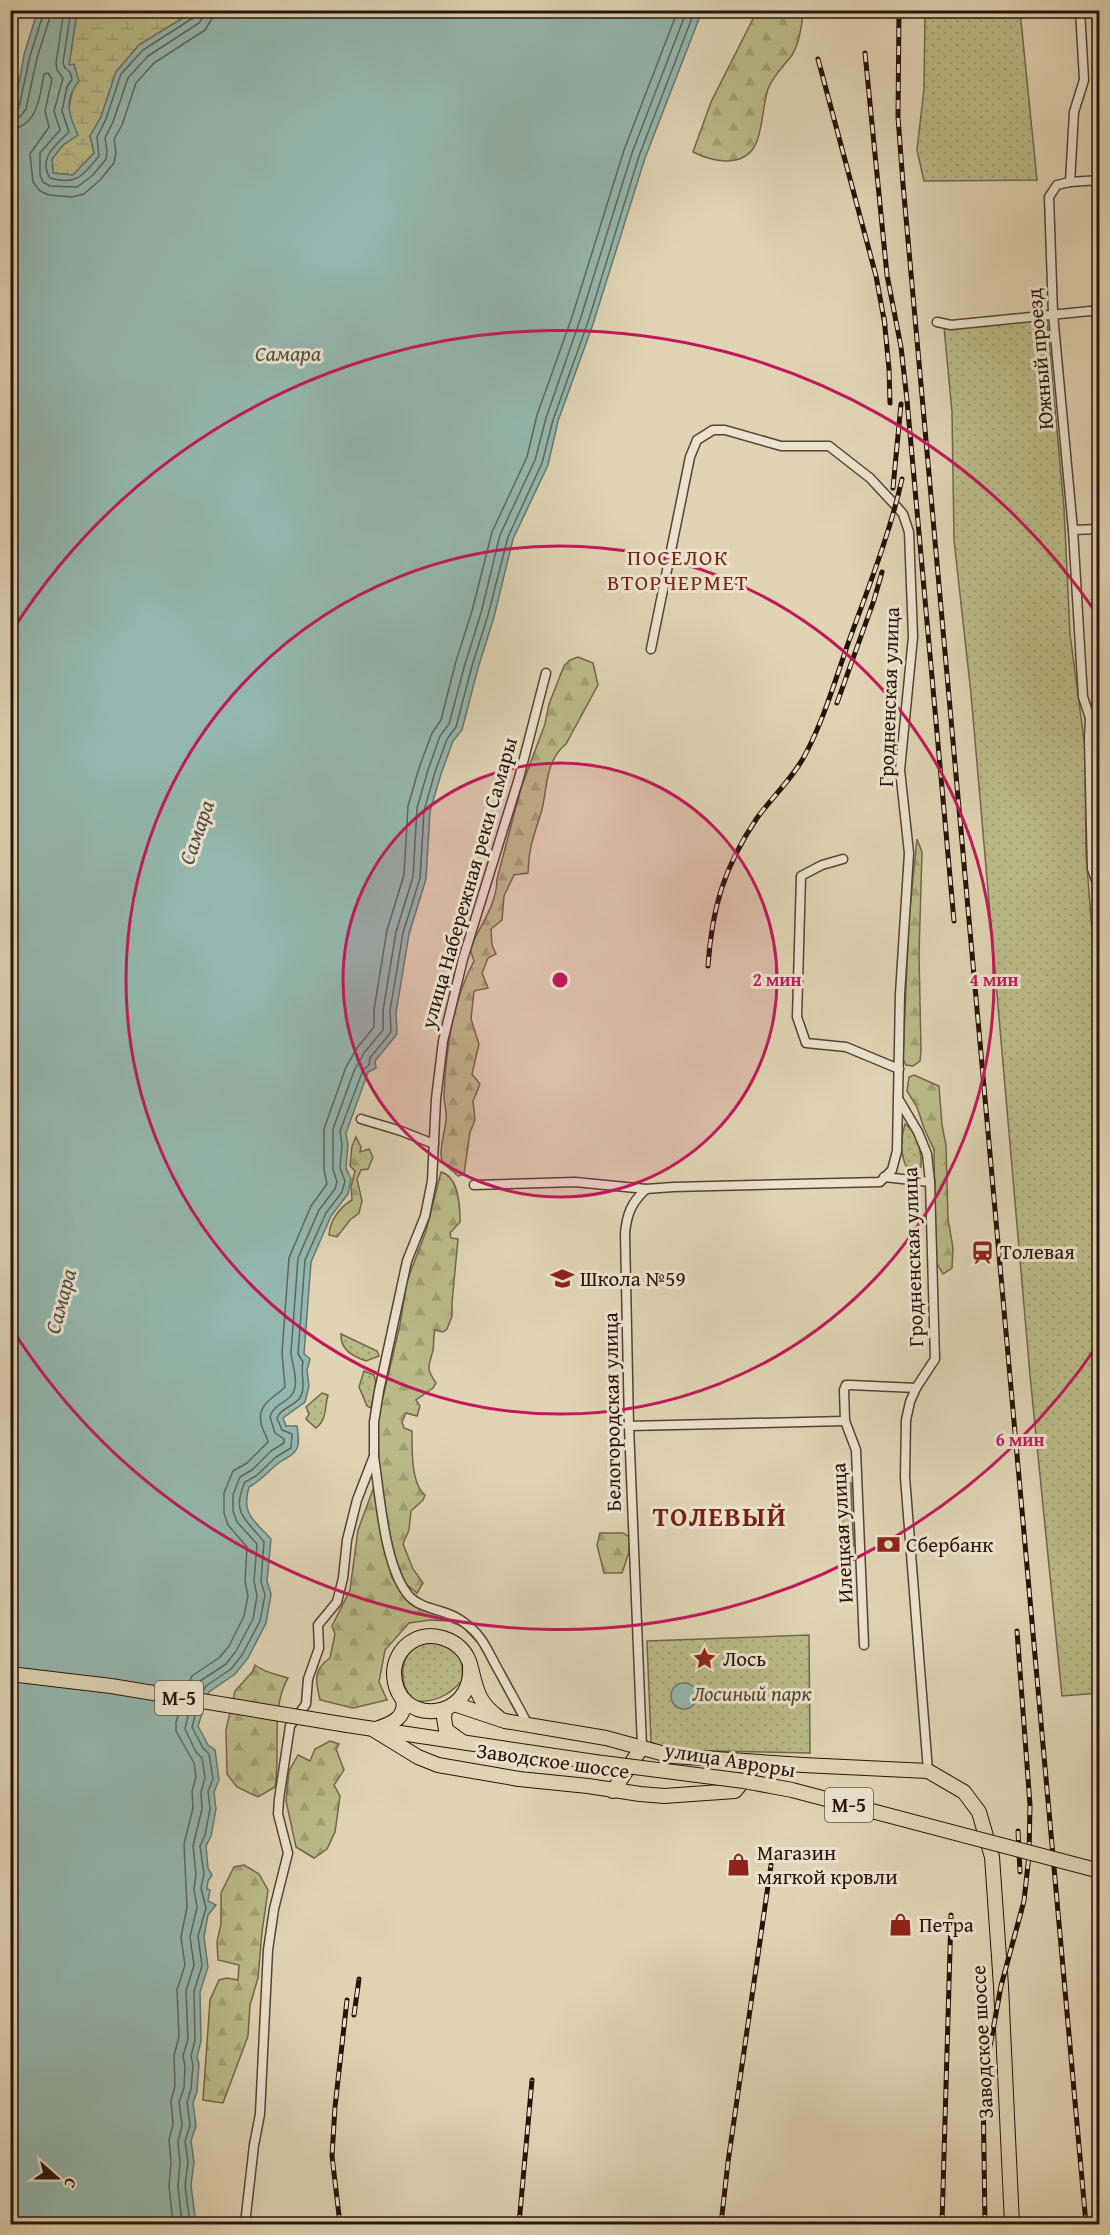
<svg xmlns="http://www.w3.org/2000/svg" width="1110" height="2235" font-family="'Gentium Book Plus',serif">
<defs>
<pattern id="grass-dots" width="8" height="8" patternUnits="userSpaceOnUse" patternTransform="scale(1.5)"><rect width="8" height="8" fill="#babb88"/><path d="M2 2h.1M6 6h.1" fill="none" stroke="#a0a074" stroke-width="1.8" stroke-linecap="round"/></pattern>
<pattern id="forest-firs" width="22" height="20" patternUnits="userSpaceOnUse" patternTransform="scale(1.5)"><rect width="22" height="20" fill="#babb88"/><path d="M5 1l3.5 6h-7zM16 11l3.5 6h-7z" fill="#a0a074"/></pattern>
<pattern id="wetland-marsh" width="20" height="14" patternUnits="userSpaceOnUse" patternTransform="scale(1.5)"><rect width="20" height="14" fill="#babb88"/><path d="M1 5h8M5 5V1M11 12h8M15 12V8" fill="none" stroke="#a0a074"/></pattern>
<pattern id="park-crowns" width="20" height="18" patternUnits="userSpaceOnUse" patternTransform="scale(1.5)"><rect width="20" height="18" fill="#babb88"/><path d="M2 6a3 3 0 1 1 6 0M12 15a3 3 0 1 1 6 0" fill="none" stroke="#a0a074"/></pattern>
</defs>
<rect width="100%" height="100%" fill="#e0d4b4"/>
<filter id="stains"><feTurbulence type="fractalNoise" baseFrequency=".00333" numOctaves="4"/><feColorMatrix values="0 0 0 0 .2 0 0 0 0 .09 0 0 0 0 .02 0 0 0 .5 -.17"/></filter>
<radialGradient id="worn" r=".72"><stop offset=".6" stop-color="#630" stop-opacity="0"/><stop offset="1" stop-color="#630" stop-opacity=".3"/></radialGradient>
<g fill="url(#grass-dots)" stroke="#716648" stroke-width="1.5">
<polygon points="925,11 1020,11 1037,180 924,181 917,150 924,89"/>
<polygon points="1047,319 1064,508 1070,634 1085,748 1086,853 1094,957 1096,1035 1100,1048 1099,1693 1062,1696 1030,1375 971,694 954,540 952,412 944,327"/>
<path d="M905 1124C917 1132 922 1153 921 1167L906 1166C900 1153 901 1138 905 1124Z"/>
<path d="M341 1334 377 1351 379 1356 366 1361C353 1356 340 1350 341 1334Z"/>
<polygon points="364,1371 374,1375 376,1383 371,1408 367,1406 359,1387"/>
<path d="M322 1393 328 1395C324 1408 328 1418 316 1428L306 1419 309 1414 306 1407Z"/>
<polygon points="809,1635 810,1753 669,1750 651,1742 647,1641"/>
<path d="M439 1642C460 1653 464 1657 462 1681 448 1696 434 1703 413 1701 399 1683 397 1656 421 1644 426 1642 433 1642 439 1642Z"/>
</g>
<g fill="url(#forest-firs)" stroke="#716648" stroke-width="1.5">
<path d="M757 11H803C802 25 800 42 792 55 784 66 773 76 768 89 763 105 763 122 758 138 749 169 715 163 693 152L711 102Z"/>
<path d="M578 657 593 663 598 685 566 744C544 762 548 789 541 813 533 838 529 847 528 873L514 875 504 896 502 920 491 929 492 945 496 954 488 958 482 973 488 988 474 991 471 1019 479 1044 472 1074 480 1084 473 1101 475 1120 470 1132 464 1174 458 1176C454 1171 444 1166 442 1160 438 1151 446 1129 446 1119 447 1112 444 1104 444 1096 446 1050 452 1002 474 961L470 949C480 925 497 905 497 879L521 788 545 724 549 704 564 666 570 660Z"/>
<polygon points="917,839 922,852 919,954 921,1051 920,1061 913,1066 906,1065 903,1059 909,918"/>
<polygon points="914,1075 939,1086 942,1125 946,1145 948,1219 953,1248 952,1268 943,1274 936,1262 934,1150 924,1128 917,1107 907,1091 909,1077"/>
<path d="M356 1137 361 1147 360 1152 369 1149 373 1157 368 1169 361 1170 357 1179 362 1201 359 1213 350 1220 337 1237 329 1235C330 1220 340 1207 352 1200L351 1187 355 1171 350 1166 352 1146Z"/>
<path d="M441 1172C459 1177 460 1206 460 1222L450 1233 451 1238 458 1239 452 1303V1316L447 1329 443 1332 435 1330C433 1337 434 1344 433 1350 429 1367 425 1367 436 1383L433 1388 416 1400 420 1406 417 1416 406 1413 402 1422 404 1428 412 1431C412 1449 411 1484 425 1495L423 1500 411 1511 409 1530 403 1544 413 1569 423 1583 417 1593 406 1584 396 1560 389 1530 379 1468 378 1418 400 1325 407 1281 426 1231Z"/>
<path d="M378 1476 383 1540 392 1578 405 1594 473 1629 477 1642 463 1627 449 1621 430 1620 409 1623 385 1650 379 1682 387 1700 353 1708 320 1700C316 1682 312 1670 330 1658L335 1634 332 1626 350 1590 358 1530Z"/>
<polygon points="600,1533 623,1533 629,1537 629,1552 622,1573 604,1573 597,1545"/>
<path d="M255 1665C265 1673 276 1674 288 1678 270 1708 281 1754 275 1787L258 1797 237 1787 227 1774 226 1730 235 1691 253 1671Z"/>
<polygon points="330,1741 339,1744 336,1749 344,1770 334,1785 340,1796 335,1832 327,1849 314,1858 296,1847 286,1801 289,1771 298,1755 310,1761 315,1749"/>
<polygon points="244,1865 259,1874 268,1890 262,1932 258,1978 250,2005 248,2036 223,2103 203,2100 210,2000 219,1980 227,1978 238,1980 239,1965 218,1960 217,1942 221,1924 221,1893 234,1867"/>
</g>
<polygon fill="url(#wetland-marsh)" stroke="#716648" stroke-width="1.5" points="77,11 194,11 139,45 116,72 101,117 90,136 94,153 73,175 53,173 52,159 63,145 77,135 68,112 73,88 69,65"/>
<polygon fill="url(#park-crowns)" stroke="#716648" stroke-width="1.5" points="852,1515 854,1546 839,1546 838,1516"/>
<polygon fill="#babb88" stroke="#716648" stroke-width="1.5" points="836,1483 851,1483 852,1513 838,1514"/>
<g fill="#94b8af" stroke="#69766c" stroke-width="1.5">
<path d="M36 11H77L69 65 74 64 79 81C63 100 69 116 78 135L63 145 52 159 53 173 73 175 94 153 90 136 101 117 116 72 139 45 194 11H702L645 158 593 324 558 421 548 465 513 539 494 617 478 668 462 730 453 741 441 774 430 811 426 879 409 934 396 1013 397 1034 375 1061 376 1068 368 1072 346 1133 348 1145 346 1168 351 1179 348 1194 331 1216 311 1262 304 1354 310 1359 307 1370 309 1386 305 1402 283 1418 286 1426H297C298 1434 300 1444 296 1450 292 1457 285 1458 280 1462 269 1470 262 1480 249 1487 241 1515 254 1520 271 1539L267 1581 271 1594 266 1623 248 1658 235 1674 209 1692 198 1726 208 1745 215 1750 219 1780 214 1792 216 1809 211 1836 206 1846 208 1868 212 1875 208 1881 207 1889 210 1890 208 1901 216 1905 208 1915 204 1937 208 1967 200 1992 201 2041 197 2057 199 2064 197 2091 193 2103 196 2126 191 2141 194 2162 191 2185 196 2224H11L10 139 13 137 11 135V127L24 55 36 16Z"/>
<circle cx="684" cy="1696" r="13"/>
</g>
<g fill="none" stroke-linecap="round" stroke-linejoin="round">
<g stroke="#5e655c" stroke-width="1.5">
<polyline points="64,10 56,63 57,70 63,78 54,111 60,130 40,153 40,175 43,182 50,186 77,187 93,175 106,159 107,151 105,138 113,122 128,78 148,56 199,23 203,17 204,10"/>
<path d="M71 10 63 63 65 68 70 72 72 79 67 87 62 111 69 132C57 144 37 158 50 178 76 186 84 175 99 156L97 137 106 119 121 74 143 50 193 18 196 10"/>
<polyline points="10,112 16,111 19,107 30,56 42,18 42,10"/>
<polyline points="10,120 20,117 26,109 37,58 49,20 49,10"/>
<path d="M10 129C38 127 40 95 44 74L48 73 52 79 45 111 49 127 30 154 33 182 40 191 49 195 72 197 84 194 100 180 114 163 116 152 114 139 122 125 136 83 154 63 205 30 211 20 213 10"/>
<path d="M186 1690 192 1676 220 1657 229 1646 244 1616 248 1596 245 1581 247 1547 228 1525 224 1513V1493L233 1471 247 1463 268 1442C267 1436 262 1430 261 1423 257 1404 274 1398 285 1387L282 1353 289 1258 311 1206 327 1184 324 1170V1129L346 1067 357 1048 374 1027V1010L387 930 404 875 408 806 419 768 432 733 441 720 456 661 472 611 492 532 527 457 537 415 572 317 624 150 678 10"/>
<path d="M195 1691 200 1681 226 1664 236 1651 253 1619 257 1596 254 1581 257 1544 237 1522 233 1511V1495L240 1477 252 1470 271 1451 284 1443V1439L275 1433 270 1417C273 1404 288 1403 293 1393 299 1383 292 1363 291 1353L298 1258 319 1210 335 1189 337 1182 333 1169V1129L354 1071 364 1053 383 1030V1011L396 932 413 877 417 808 428 770 440 736 449 724 465 664 481 613 500 535 535 460 546 418 580 320 632 153 687 10"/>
<path d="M202 1693 206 1686 231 1669 242 1655 260 1621 265 1595 261 1581 264 1542C248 1520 230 1515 245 1482L256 1476 276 1457 291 1448 292 1434 282 1430 277 1418C281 1408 292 1407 299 1399 307 1389 300 1373 303 1362L298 1354 305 1260 326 1213 342 1192 345 1181 340 1168 342 1145 340 1131 363 1070 369 1065 370 1058 391 1032 390 1011 403 933 420 878 424 811 435 772 447 739 456 727 472 666 488 615 508 537 542 463 553 420 588 322 639 156 695 10"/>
<polyline points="173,2224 169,2186 171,2162 169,2140 173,2124 171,2101 175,2086 174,2055 179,2037 177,1990 185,1965 181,1937 187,1907 184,1844 193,1808 192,1791 196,1777 194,1763 176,1731 176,1722 181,1706"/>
<polyline points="182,2224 178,2186 180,2162 178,2142 182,2125 179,2102 184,2088 185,2066 183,2056 188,2039 186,1991 194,1965 190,1937 197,1907 194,1889 196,1874 193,1846 202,1809 201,1792 205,1778 202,1758 196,1752 185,1729 190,1707"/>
<polyline points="190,2224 185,2186 188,2162 185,2141 190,2125 187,2102 191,2089 193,2065 191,2056 195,2040 194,1991 202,1966 198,1936 206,1908 201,1888 204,1874 200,1846 205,1835 210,1809 208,1791 213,1779 209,1754 203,1748 192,1727 197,1709"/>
</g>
<defs>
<g id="minor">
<polyline points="1070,182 1074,112 1084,80 1080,10"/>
<polyline points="937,322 951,325 1100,310"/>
<polyline points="1073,530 1100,529"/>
<polyline points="1090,718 1083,697 1073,530 1053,314 1049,197 1057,185 1070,182 1100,180"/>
<polyline points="1100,719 1090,718 1089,739 1092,869 1100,891"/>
<polyline points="843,859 822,865 801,876 797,1017 806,1043 846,1047 899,1069"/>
<polyline points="1100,986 1100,989"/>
<polyline points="899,1100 918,1132 927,1154 930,1182 935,1359 916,1388 910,1402 906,1420 905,1477 928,1771"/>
<polyline points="361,1119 401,1131 434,1144"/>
<polyline points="884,1177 930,1182"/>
<polyline points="474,1185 575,1182 646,1189 673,1187 880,1182 892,1170 897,1151 900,994 909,853 900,770 913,637 909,532 903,514 897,507 870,478 829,446 781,446 725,430 713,430 697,440 690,457 651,649"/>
<polyline points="629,1426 845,1421"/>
<path d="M374 1457C380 1494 384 1569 410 1597 423 1610 444 1609 459 1619 484 1635 486 1649 500 1673 509 1690 519 1707 528 1725"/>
<polyline points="864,1645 856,1450 845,1421 844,1390 846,1385 850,1385 916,1388"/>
<path d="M642 1747 629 1426 625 1233C627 1214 631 1203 646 1189"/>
<polyline points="245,2224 254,2145 260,2114 268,1950 274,1909 288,1853 278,1814 279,1799 290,1726 306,1704 308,1679 319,1648 318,1625 337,1602 343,1578 347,1540 357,1500 374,1456 374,1422 379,1391 407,1261 425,1216 432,1181 436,1099 443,1041 463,959 519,778 546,673"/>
</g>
<g id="primary">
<path d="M470 1665C475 1722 395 1728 394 1673 394 1661 401 1648 411 1642 431 1629 460 1639 469 1661 473 1673 474 1685 480 1697 484 1705 490 1711 498 1717"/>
<polyline points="454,1704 505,1721 606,1738 672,1756 803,1765 928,1771 964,1792 979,1812 992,1857 1001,1986 1012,2224"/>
<polyline points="445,1709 444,1718 446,1730 461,1741"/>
<polyline points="347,1725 595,1762"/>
<path d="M376 1729C391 1724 407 1718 403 1699"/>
<polyline points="374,1730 418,1757 438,1765 519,1779 588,1786 640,1794 664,1796 735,1791 747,1776 755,1762"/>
<polyline points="613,1791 642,1747"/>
</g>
</defs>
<use href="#minor" stroke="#564233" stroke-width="11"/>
<use href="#primary" stroke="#281208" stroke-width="16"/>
<use href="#minor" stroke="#ebe3ce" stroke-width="8"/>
<use href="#primary" stroke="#e0d4b4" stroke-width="14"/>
<defs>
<g id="rail">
<polyline points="899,10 898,117 903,184 1086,2224"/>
<polyline points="865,53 887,275 901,347 907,400 954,921"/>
<polyline points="818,59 876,276 885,325"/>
<polyline points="884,317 889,369 890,403"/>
<polyline points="893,488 901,404"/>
<polyline points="837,703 874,600 882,572"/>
<path d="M708 966C712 908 724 867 757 818 773 796 794 777 806 753 825 717 836 677 850 638 869 586 890 533 902 479"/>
<polyline points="1018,1831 1020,1872"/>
<polyline points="354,2015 359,1979"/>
<polyline points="340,2224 332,2156 335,2107 347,2000"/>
<polyline points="519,2224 532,2080"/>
<polyline points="721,2224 728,2162 771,1865"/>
<polyline points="942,2224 951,1915"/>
<polyline points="985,2224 983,2085 1001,1986 1024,1901 1029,1855 1030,1805 1017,1631"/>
</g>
</defs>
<use href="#rail" stroke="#281208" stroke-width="5"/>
<use href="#rail" stroke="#ebe3ce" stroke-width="3" stroke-dasharray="9" stroke-linecap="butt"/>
<defs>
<g id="primary-bridge">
<polyline points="10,1674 111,1686 347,1725"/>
<polyline points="595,1762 744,1781 792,1790 1100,1871"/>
</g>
</defs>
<use href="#primary-bridge" stroke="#281208" stroke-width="16" stroke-linecap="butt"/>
<use href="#primary-bridge" stroke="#e0d4b4" stroke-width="14"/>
</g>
<circle cx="560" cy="980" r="217" fill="#c2185b" fill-opacity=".12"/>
<g fill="none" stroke="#c2185b" stroke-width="3">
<circle cx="560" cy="980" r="217"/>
<circle cx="560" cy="980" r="434"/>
<path d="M1099 1343A650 650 0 0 1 12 1329M12 631A650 650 0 0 1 1099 617"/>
</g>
<defs>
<symbol id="station-bare" viewBox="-9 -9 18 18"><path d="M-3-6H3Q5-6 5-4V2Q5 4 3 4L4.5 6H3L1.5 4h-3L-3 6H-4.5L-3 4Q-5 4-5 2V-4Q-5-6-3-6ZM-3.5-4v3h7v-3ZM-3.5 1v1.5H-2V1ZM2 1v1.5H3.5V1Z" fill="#8f2418" stroke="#ebe3ce" stroke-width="2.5" paint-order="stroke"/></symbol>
<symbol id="school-bare" viewBox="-9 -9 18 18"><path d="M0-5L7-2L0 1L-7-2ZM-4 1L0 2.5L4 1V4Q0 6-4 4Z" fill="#8f2418" stroke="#ebe3ce" stroke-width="2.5" paint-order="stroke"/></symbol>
<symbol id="bank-bare" viewBox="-9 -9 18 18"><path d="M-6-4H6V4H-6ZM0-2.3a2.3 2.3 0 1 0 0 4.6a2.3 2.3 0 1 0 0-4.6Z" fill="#8f2418" stroke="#ebe3ce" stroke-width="2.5" paint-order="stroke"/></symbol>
<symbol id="sight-bare" viewBox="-9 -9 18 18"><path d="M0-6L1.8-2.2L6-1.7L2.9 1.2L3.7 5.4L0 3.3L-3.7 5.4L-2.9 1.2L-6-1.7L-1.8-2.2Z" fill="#8f2418" stroke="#ebe3ce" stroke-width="2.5" paint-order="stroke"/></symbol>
<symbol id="shop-bare" viewBox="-9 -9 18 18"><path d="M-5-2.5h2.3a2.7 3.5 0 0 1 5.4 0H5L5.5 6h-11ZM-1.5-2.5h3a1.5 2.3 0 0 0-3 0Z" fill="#8f2418" stroke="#ebe3ce" stroke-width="2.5" paint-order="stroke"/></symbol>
</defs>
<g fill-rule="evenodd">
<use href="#station-bare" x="966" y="1236" width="33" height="33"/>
<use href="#school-bare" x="546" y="1262" width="33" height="33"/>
<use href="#bank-bare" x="872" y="1528" width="33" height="33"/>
<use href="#sight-bare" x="688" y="1642" width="33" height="33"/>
<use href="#shop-bare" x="722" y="1848" width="33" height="33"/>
<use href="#shop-bare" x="884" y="1908" width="33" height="33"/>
</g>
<g text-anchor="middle" stroke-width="6" stroke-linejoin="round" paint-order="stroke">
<g fill="#ebe3ce" stroke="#625143" stroke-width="1.5">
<rect x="155" y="1681" width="48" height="34" rx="4.5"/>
<rect x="825" y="1788" width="48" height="34" rx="4.5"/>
</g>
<g font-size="20" font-weight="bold" fill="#281208">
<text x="179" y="1705">М-5</text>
<text x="849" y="1812">М-5</text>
</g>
<g font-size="21" fill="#281208" stroke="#ebe3ce">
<text transform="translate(1040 359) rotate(-95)" y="7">Южный проезд</text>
<text transform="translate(889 697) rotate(-88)" y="7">Гродненская улица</text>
<text transform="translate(469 883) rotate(-74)" y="7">улица Набережная реки Самары</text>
<text transform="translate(913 1257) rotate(-92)" y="7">Гродненская улица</text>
<text transform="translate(612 1412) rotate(-91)" y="7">Белогородская улица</text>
<text transform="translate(842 1533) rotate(-93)" y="7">Илецкая улица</text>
<text transform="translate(730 1760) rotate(9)" y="7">улица Авроры</text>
<text transform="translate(553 1761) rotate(8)" y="7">Заводское шоссе</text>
<text transform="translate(982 2042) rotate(-93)" y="7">Заводское шоссе</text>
</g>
<g font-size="21" fill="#281208" stroke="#ebe3ce" text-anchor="start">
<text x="1000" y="1259">Толевая</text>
<text x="580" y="1286">Школа №59</text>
<text x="906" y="1552">Сбербанк</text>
<text x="723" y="1666">Лось</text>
<text x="757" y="1860">Магазин<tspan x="757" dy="24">мягкой кровли</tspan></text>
<text x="919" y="1932">Петра</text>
</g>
<g font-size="21" font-style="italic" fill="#54452e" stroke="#ebe3ce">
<text x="752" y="1701">Лосиный парк</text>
</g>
<g font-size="22" font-style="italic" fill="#4e4c42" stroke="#ebe3ce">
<text x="288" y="361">Самара</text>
<text transform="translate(196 832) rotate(-71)" y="8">Самара</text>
<text transform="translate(60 1301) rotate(-75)" y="8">Самара</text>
</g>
<g font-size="22" letter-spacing="1.5" fill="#7a1f14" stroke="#ebe3ce">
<text x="678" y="565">ПОСЕЛОК<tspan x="678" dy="25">ВТОРЧЕРМЕТ</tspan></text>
</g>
<g font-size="27" font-weight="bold" letter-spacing="1.5" fill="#7a1f14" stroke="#ebe3ce">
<text x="720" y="1526">ТОЛЕВЫЙ</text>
</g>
</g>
<circle cx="560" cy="980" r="9" fill="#c2185b" stroke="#ebe3ce" stroke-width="3"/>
<g font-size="18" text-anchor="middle" font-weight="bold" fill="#c2185b" stroke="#ebe3ce" stroke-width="6" stroke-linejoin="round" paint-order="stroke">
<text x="777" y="986">2 мин</text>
<text x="994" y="986">4 мин</text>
<text x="1020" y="1446">6 мин</text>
</g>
<rect width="1110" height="2235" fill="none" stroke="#e0d4b4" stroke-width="36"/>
<rect x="12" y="12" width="1086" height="2211" fill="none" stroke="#281208" stroke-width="3"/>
<rect x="18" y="18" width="1074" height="2199" fill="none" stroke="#281208" stroke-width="1.5"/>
<g transform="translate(57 2178) rotate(111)" stroke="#ebe3ce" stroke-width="4.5" paint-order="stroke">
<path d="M0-4.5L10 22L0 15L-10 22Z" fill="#281208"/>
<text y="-9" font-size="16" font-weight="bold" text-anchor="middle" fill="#281208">С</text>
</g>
<rect width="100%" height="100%" filter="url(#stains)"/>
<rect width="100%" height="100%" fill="url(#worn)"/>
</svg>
